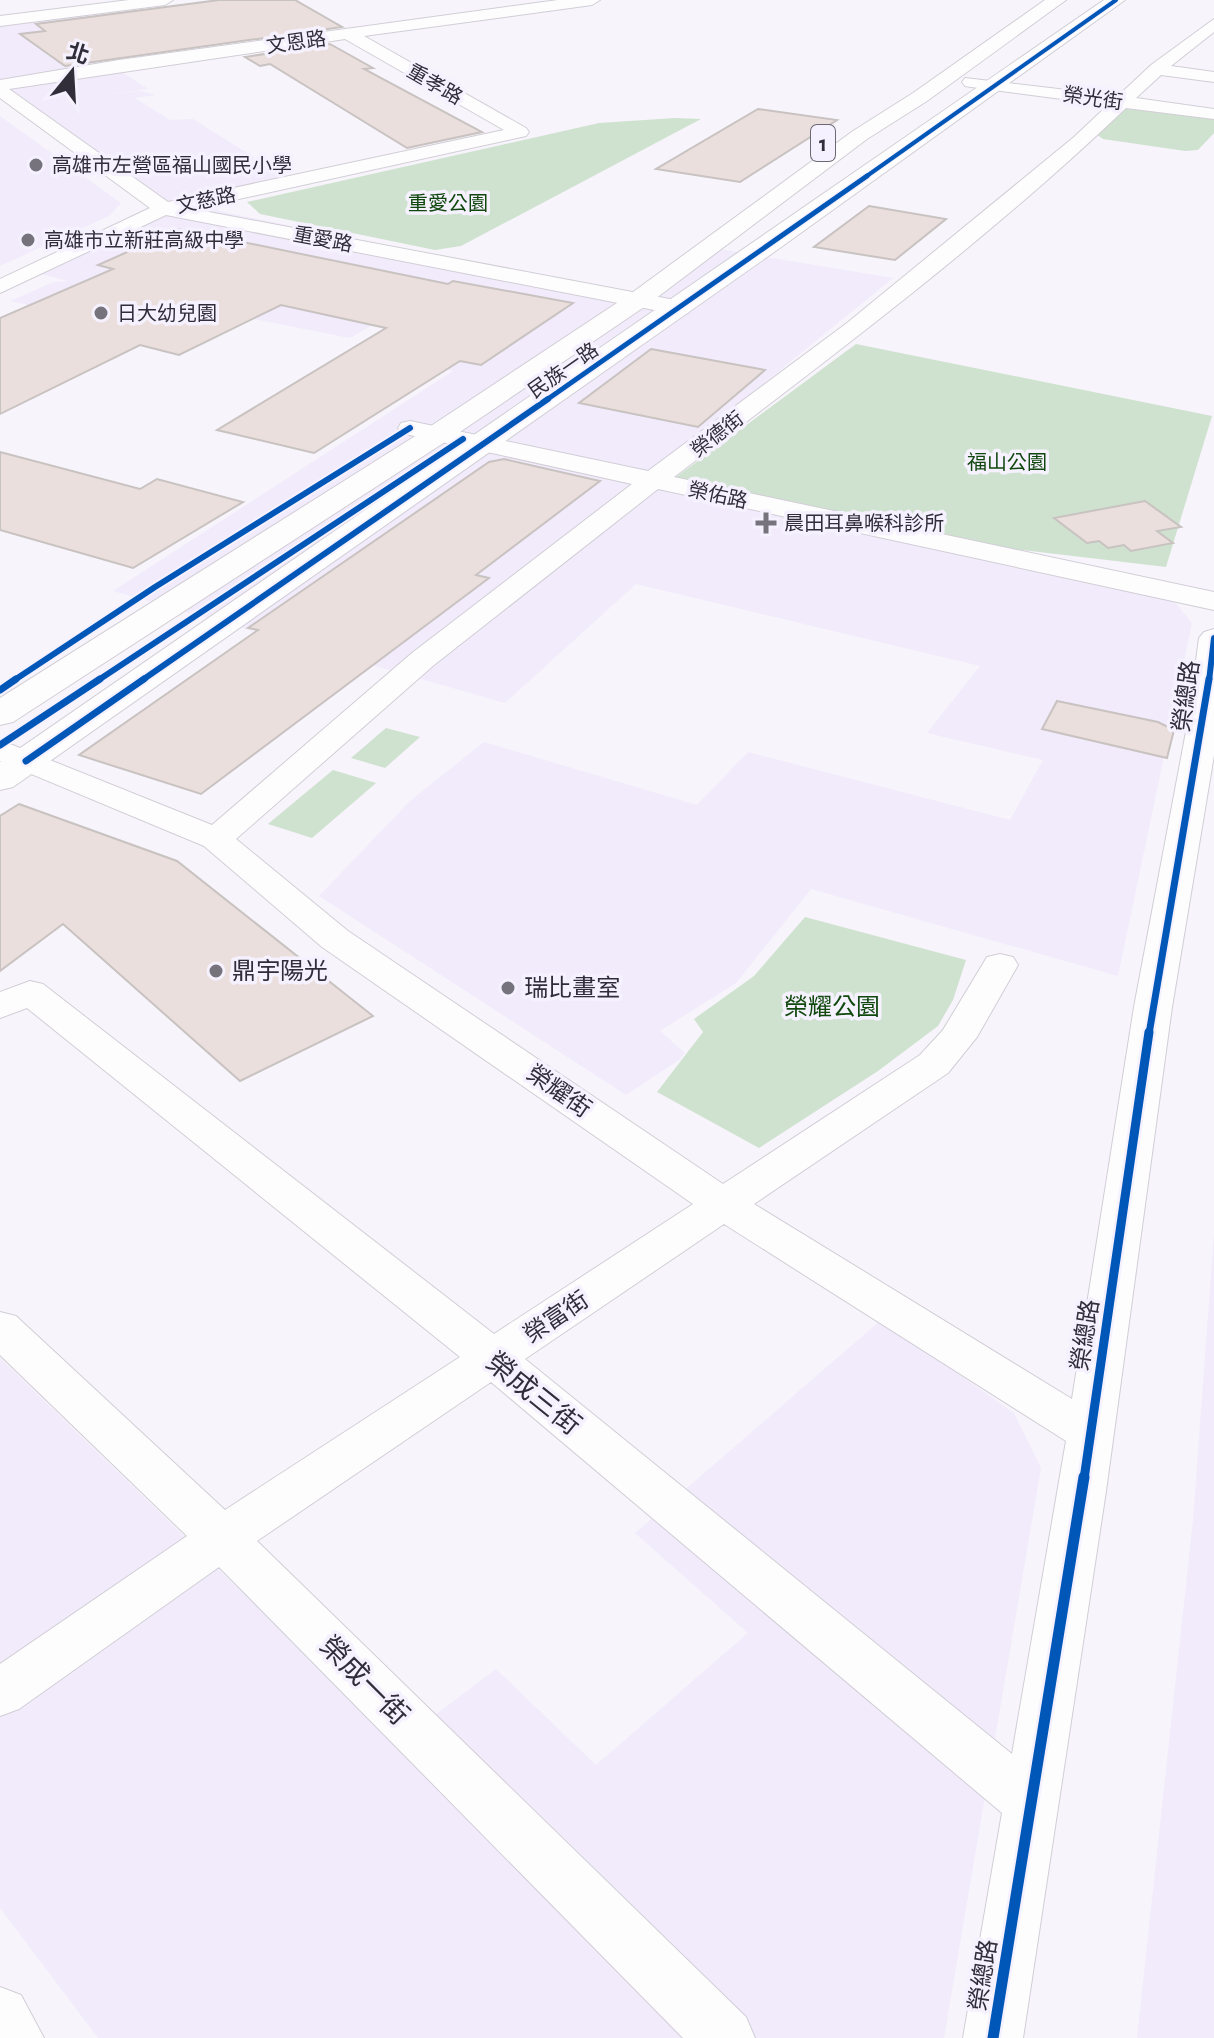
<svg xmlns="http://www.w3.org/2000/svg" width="1214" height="2038" font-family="'Alegreya Sans','Noto Sans TC',sans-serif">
<rect width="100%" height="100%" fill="#f7f4fb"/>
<g fill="#f2ebfb">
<polygon points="142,8 171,27 103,37 132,60 111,65 148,89 106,95 141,91 155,95 135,98 170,120 193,119 289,179 204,199 219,211 473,264 654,297 719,249 893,278 652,475 1174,601 1192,623 1118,976 811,889 736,983 660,1031 685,1053 679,1060 626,1095 319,896 410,801 484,742 697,805 748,752 1010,820 1043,760 927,733 980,666 636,584 505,703 113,591 453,371 396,357 396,311 350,338 169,302 116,325 10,301 54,282 68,281 41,274 166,215 0,87 0,25"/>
<polygon points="0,116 121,203 109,216 0,266"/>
<polygon points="1214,1234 1214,2038 1137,2038 1193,1520"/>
<polygon points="881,1320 1014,1413 1041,1468 944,2038 98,2038 0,1908 0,1358 398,1743 496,1669 596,1765 748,1633 635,1533"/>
</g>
<g fill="#cfe2cf">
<polygon points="1139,107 1214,117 1214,133 1198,150 1185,151 1103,139 1096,134 1124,109"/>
<polygon points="675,118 701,119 461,246 435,250 260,214 247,202 599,123"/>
<polygon points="856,344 1212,416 1166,567 998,547 672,480"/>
<polygon points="386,728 420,737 385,768 351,758"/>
<polygon points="333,770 376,783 312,838 268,824"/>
<polygon points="805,917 966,960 953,1000 938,1026 878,1071 759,1148 657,1092 703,1032 694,1019 754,976"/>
</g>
<g fill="#eadfdc" stroke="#c8c2c1" stroke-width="2">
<polygon points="219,0 295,0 342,27 65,66 20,34 45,31 36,24"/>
<polygon points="330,44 373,68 364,69 482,132 407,148 270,64 260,66 245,57"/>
<polygon points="758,109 837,120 740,182 656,169"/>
<polygon points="869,206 946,219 895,260 814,247"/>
<polygon points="179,229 448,284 453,281 573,303 481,365 460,361 314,453 217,430 386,328 281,305 179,355 140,345 0,414 0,318 113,269 98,265"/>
<polygon points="651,349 765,370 698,427 579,403"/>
<polygon points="0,452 140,489 157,479 243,502 133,568 0,530"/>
<polygon points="504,459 600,481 476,575 489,578 201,794 79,755 258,630 248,628 489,462"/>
<polygon points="1145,501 1181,527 1157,531 1173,543 1131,551 1124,545 1108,548 1099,541 1087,543 1054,518"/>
<polygon points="1057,701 1158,722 1174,730 1167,758 1042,729"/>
<polygon points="19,804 177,861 373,1016 240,1081 63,924 0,971 0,816"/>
</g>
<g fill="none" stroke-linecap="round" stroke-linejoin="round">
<defs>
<g id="minor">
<polygon points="129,0 173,0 165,5 0,26 0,16"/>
<path d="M558 0H600L592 5 364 36 526 128 529 132 526 136 193 209 680 301 688 303 691 308 688 313 680 315 166 215 0 293V279L150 208 0 98V80L119 60ZM345 39 504 130 168 202 9 89Z"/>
<path d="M1214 19V32L1171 66 1214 72V82L1161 75 1136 98 1214 109V119L1126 108C986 242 828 359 674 477L1214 592V610L658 489 434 665 236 839 348 931 723 1184 920 1055 943 1030 987 957 1000 954 1013 957 1018 965 977 1037 948 1073 754 1204 1072 1399 1134 1007 1188 721 1199 638 1204 632 1214 629V755L1172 1007 1106 1491 1023 2038H963L1002 1813 491 1382 257 1541 746 2017 755 2038H683L219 1567 19 1709 0 1716V1664L187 1536 0 1355V1312L16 1316 225 1510 460 1357 27 1008 0 1018V992L30 981 43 984 494 1334 693 1204 322 947 204 846 0 761V740L212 825 412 653 632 484 401 433 398 428 401 423 410 421 648 471 847 323 1074 137 1108 105 971 87 965 86 962 82 965 78 1118 96 1151 65ZM724 1224 1066 1441 1012 1754 525 1359Z"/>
<polygon points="0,1987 21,1995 44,2038 0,2038"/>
</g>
<g id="major">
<polygon points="1045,0 1066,0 927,101 867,139 647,305 448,440 13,722 0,725 0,698 428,428 629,295 853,131 913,93"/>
<polygon points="1104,0 1125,0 777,250 13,787 0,790 0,762"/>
</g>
</defs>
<use href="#minor" stroke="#d1ced6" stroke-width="2"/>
<use href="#major" stroke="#d1ced6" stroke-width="2"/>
<use href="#minor" fill="#fefdfe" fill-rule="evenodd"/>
<use href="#major" fill="#fefdfe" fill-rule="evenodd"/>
<defs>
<polyline id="cycleway-far5" points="864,178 1116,0"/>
<polyline id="cycleway-far4" points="545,401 867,176"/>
<g id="cycleway-far3">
<polyline points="13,681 155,587 410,428"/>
<polyline points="97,681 463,439"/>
<polyline points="141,681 548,399"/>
<polyline points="1209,681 1214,638"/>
</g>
<g id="cycleway-far2">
<polyline points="0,690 16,679"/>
<polyline points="0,745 100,679"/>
<polyline points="26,761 144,679"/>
<polyline points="1149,1034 1209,679"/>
</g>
<polyline id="cycleway-far1" points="1084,1479 1149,1032"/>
<polyline id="cycleway" points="993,2038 1084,1477"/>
</defs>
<use href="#cycleway-far5" stroke="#f6f1fe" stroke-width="6"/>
<use href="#cycleway-far4" stroke="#f6f1fe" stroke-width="8"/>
<use href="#cycleway-far3" stroke="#f6f1fe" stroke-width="10"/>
<use href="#cycleway-far2" stroke="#f6f1fe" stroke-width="11"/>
<use href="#cycleway-far1" stroke="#f6f1fe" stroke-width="14"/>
<use href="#cycleway" stroke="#f6f1fe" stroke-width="16"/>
<use href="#cycleway-far5" stroke="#0057b8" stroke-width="4"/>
<use href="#cycleway-far4" stroke="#0057b8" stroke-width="5"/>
<use href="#cycleway-far3" stroke="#0057b8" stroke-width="6"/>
<use href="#cycleway-far2" stroke="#0057b8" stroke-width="7"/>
<use href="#cycleway-far1" stroke="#0057b8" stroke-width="9"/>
<use href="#cycleway" stroke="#0057b8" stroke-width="11"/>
</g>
<g fill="#76737d" stroke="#f6f1fe" stroke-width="3">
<circle cx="36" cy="165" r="8"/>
<circle cx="28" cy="240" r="8"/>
<circle cx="101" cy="313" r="8"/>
<path d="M762 511h8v8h8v8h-8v8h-8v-8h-8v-8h8z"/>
<circle cx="216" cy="971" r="8"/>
<circle cx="508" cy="988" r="8"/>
</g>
<g text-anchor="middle" stroke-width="7" stroke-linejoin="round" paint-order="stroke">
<g font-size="20" fill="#312d39" stroke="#f6f1fe">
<text transform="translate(296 42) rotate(-8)" y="7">文恩路</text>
<text transform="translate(435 84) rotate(30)" y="7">重孝路</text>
<text transform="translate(1093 98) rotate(8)" y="7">榮光街</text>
<text transform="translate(206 200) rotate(-12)" y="7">文慈路</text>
<text transform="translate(323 239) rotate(11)" y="7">重愛路</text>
<text transform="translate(563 370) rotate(-35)" y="7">民族一路</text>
<text transform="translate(717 434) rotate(-38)" y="7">榮德街</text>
<text transform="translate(718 495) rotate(12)" y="7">榮佑路</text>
</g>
<g font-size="20" fill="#312d39" stroke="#f6f1fe" text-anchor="start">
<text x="52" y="172">高雄市左營區福山國民小學</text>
<text x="44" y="247">高雄市立新莊高級中學</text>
<text x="117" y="320">日大幼兒園</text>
<text x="784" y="530">晨田耳鼻喉科診所</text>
</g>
<g font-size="20" fill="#11480e" stroke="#f6f1fe">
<text x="448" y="210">重愛公園</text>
<text x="1007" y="469">福山公園</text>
</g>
<rect fill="#f6f1fe" stroke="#6c6874" stroke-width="2" x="811" y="125" width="24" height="36" rx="6"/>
<g font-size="22" font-weight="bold" fill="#312d39">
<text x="823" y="151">1</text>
</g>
<g font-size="24" fill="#312d39" stroke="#f6f1fe">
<text transform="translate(1186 696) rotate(-82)" y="8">榮總路</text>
<text transform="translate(559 1091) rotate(35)" y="8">榮耀街</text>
<text transform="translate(556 1317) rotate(-34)" y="8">榮富街</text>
<text transform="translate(1085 1335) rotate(-81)" y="8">榮總路</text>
<text transform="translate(983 1975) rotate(-81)" y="8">榮總路</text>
</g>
<g font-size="24" fill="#312d39" stroke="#f6f1fe" text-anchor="start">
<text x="232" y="979">鼎宇陽光</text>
<text x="524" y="996">瑞比畫室</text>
</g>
<g font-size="24" fill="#11480e" stroke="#f6f1fe">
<text x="832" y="1015">榮耀公園</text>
</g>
<g font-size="28" fill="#312d39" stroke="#f6f1fe">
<text transform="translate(534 1393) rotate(39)" y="10">榮成三街</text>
<text transform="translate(365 1680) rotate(45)" y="10">榮成一街</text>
</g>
</g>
<g transform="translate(72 72) rotate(18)" stroke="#f6f1fe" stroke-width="6" paint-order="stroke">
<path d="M0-6L14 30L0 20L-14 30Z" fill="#312d39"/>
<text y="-12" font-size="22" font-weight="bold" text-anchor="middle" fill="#312d39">北</text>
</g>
</svg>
